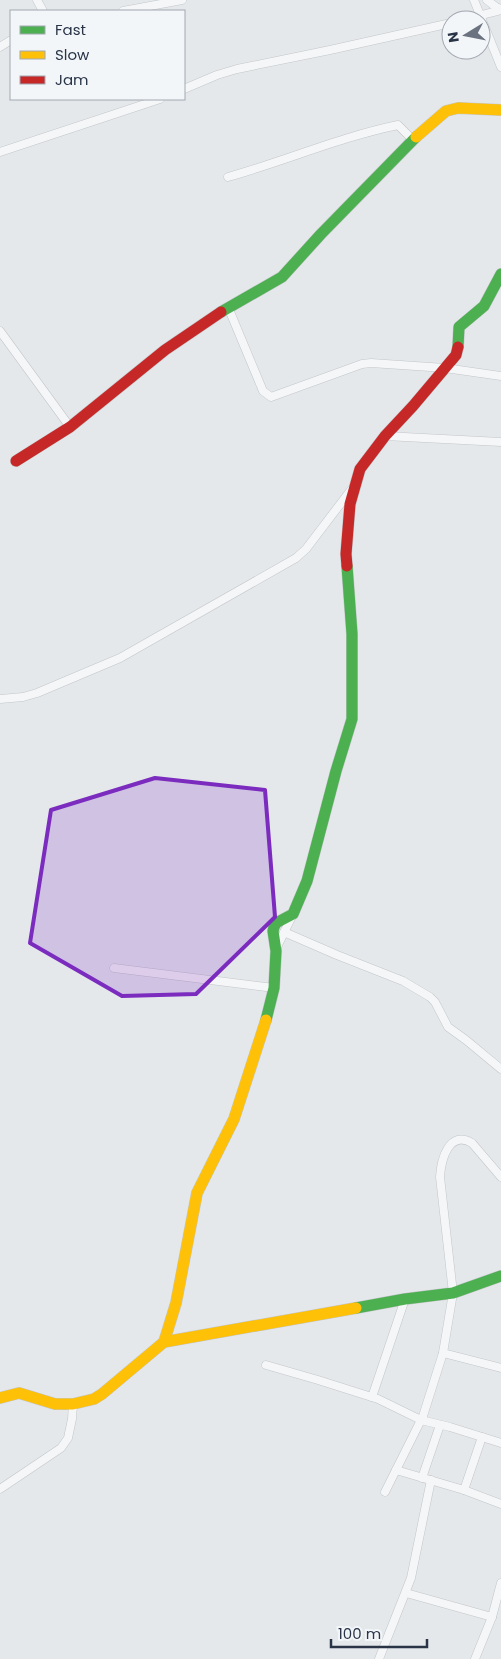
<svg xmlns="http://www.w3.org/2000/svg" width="501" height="1659" font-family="Poppins,sans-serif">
<rect width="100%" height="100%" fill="#e5e8eb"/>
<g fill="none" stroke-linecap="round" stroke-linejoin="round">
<defs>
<g id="street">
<polyline points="37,0 43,11"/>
<polyline points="474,0 501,67"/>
<polyline points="487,0 496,7 501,9"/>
<polyline points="123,11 182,0"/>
<polyline points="462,20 501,10"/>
<polyline points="0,47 11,40"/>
<polyline points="184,89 217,75 237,69 330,50 451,23"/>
<polyline points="0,152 160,99"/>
<path d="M228 177C285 161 340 137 398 125L413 140"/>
<polyline points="228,307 263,391 271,397 362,364 371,363 445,368 501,376"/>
<polyline points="0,331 70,427"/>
<polyline points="385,436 501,442"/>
<polyline points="0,699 23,697 37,693 120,658 296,558 306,549 351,490"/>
<polyline points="284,932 337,955 403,981 430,997 435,1002 448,1027 466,1040 501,1069"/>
<polyline points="276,949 293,914"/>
<polyline points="114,968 274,988"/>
<polyline points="443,1353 501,1368"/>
<polyline points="266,1365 318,1380 378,1399 421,1420 450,1427 501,1443"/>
<polyline points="372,1397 405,1299"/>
<polyline points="396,1470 464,1490 501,1504"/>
<polyline points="422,1478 440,1425"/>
<polyline points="0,1489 61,1448 68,1438 72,1419 73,1404"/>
<polyline points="464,1490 482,1437"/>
<path d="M385 1492 423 1416 443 1353 453 1293 440 1177C441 1160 449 1129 472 1143L501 1177"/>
<polyline points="406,1593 492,1617"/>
<polyline points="379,1659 411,1578 431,1480"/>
<polyline points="475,1659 492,1617 501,1583"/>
</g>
<g id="fast">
<polyline points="221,312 282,277 321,234 416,137"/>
<polyline points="458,347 459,327 484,306 501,274"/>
<polyline points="266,1020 274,988 276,951 273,931 274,927 276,923 293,914 307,881 336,771 352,719 352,634 347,566"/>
<polyline points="356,1308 405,1299 453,1293 501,1276"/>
</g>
<g id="slow">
<polyline points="416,137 446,111 458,108 501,110"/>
<polyline points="164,1342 176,1303 197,1193 234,1119 266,1020"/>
<polyline points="0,1398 19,1393 55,1404 73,1404 94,1399 102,1394 164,1342 356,1308"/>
</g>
<g id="jam">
<polyline points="16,461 70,427 165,350 221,312"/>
<polyline points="347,566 346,554 350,504 360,469 385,436 413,406 456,355 458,347"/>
</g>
</defs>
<use href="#street" stroke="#c3c6c9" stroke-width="9"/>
<use href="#fast" stroke="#c3c6c9" stroke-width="12"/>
<use href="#slow" stroke="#c3c6c9" stroke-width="12"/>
<use href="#jam" stroke="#c3c6c9" stroke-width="12"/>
<use href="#street" stroke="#f5f6f7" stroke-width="8"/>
<use href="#fast" stroke="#4caf50" stroke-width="11"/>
<use href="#slow" stroke="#ffc107" stroke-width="11"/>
<use href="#jam" stroke="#c62828" stroke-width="11"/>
</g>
<path fill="#7b2cbf" fill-opacity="0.2" stroke="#7b2cbf" stroke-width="4" stroke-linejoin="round" d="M155 778 265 790 275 917 196 994 122 996 30 943 51 810Z"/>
<rect x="10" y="10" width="175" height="90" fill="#f3f6f9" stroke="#a2a8b2"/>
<rect x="20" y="26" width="25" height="8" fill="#4caf50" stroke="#a2a8b2"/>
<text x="55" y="35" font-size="15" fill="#293447">Fast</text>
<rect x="20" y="51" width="25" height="8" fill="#ffc107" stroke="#a2a8b2"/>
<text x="55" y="60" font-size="15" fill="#293447">Slow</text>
<rect x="20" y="76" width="25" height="8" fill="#c62828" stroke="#a2a8b2"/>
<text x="55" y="85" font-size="15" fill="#293447">Jam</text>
<g transform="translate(466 35) rotate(260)"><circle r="24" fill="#f3f6f9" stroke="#a2a8b2"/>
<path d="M0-4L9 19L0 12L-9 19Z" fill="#6b7380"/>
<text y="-8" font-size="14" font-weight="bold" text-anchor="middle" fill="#293447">N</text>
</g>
<path d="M331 1639v8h96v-8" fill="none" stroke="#293447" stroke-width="2.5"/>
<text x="338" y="1639" font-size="15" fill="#293447" stroke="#f3f6f9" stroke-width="4" paint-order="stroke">100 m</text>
</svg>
